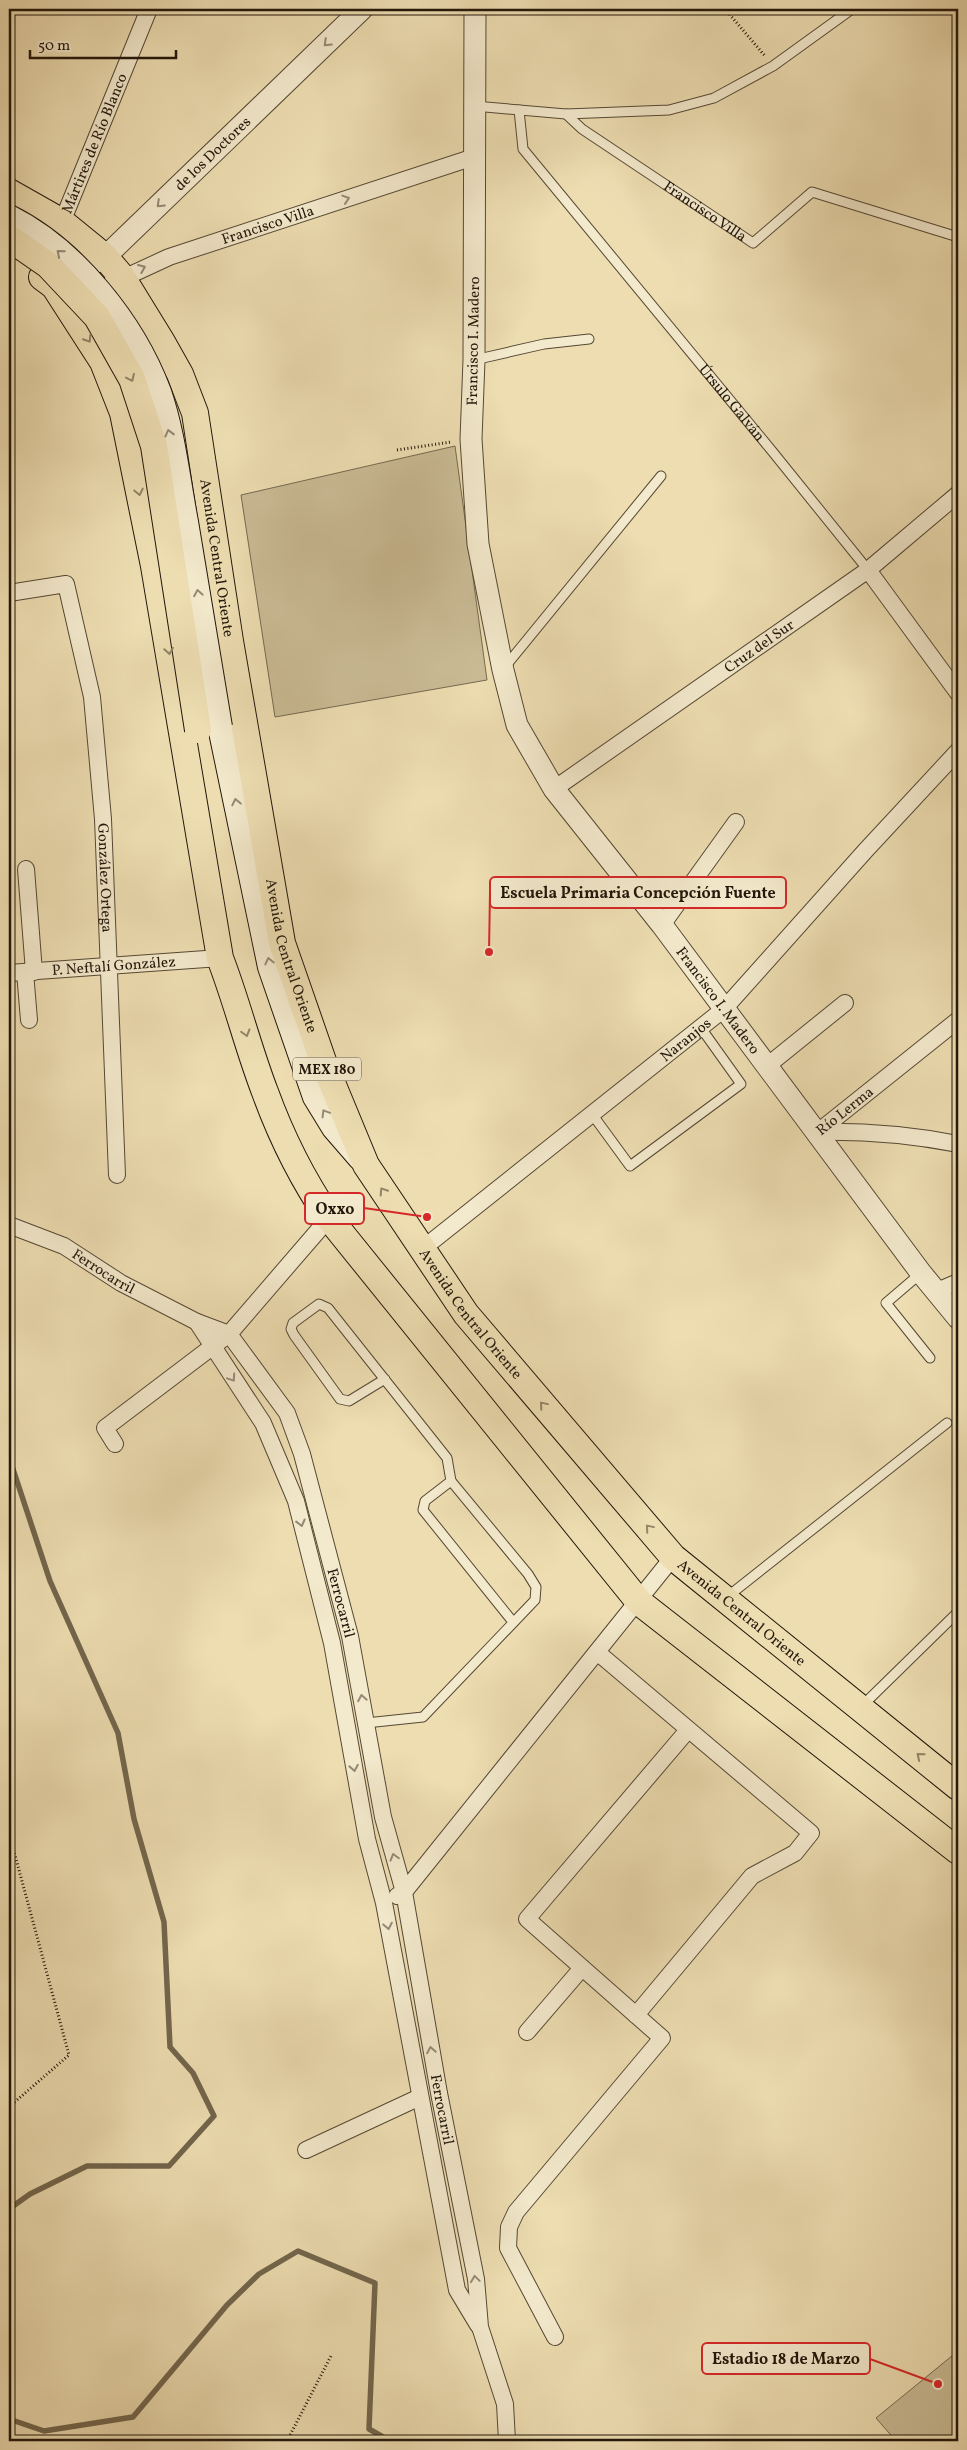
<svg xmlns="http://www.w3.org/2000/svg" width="967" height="2450" font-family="Vollkorn,serif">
<rect width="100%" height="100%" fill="#edddb1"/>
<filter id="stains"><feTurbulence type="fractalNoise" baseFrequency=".004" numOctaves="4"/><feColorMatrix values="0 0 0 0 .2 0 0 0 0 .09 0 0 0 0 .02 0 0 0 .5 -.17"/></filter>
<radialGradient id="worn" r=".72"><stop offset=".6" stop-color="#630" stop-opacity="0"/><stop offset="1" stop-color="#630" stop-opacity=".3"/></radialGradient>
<g fill="#cabb95" stroke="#766950">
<polygon points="455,446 487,680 275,717 241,495"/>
<polygon points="958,2351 958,2441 896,2441 876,2418"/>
</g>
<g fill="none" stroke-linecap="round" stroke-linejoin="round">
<g stroke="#72664d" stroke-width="5.5">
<polyline points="9,1457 50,1581 118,1733 134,1819 164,1922 170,2047 193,2073 214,2116 169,2166 87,2166 30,2194 9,2209"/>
<polyline points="9,2419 44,2431 133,2417 227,2305 259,2274 298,2251 375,2283 369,2429 390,2441"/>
</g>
<defs>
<g id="service">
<polyline points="474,106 566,114 669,110 714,98 773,66 852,9"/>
<path id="s1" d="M519 110 523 149 772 451 868 570"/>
<path id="s2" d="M566 114 582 129 753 243 812 192 958 237"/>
<polyline points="474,360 544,344 589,339"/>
<polyline points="504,668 661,476"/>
<polyline points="592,1114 630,1166 741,1084 701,1028"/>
<polyline points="921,1273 886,1303 930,1358"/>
<polyline points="385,1379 349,1401 340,1399 294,1335 291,1329 293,1323 319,1304 328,1308 447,1458 451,1481"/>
<polyline points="727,1597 947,1423"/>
<polyline points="862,1706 958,1612"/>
<polyline points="366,1723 423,1717 535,1600 536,1587 528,1574 451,1481 425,1501 423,1510 513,1622"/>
</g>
<g id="minor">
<path id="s3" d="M62 222 149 9"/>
<path id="s4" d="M89 294 169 257 474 157"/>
<polyline points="868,570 958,693"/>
<path id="s5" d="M9 593 66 584 92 697 103 819 117 1175"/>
<path id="s6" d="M554 789 868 570 958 494"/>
<polyline points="26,869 34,972"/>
<polyline points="662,925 736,822"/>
<polyline points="25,972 29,1020"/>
<path id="s7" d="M9 973 220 958"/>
<polyline points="767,1066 845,1003"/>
<path id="s8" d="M818 1132 958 1020"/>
<path d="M818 1132C866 1131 911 1135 958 1144"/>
<path id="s9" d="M9 1225 64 1246 121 1283 197 1322 229 1334 287 1413 302 1454 350 1636 383 1817 404 1892 439 2093 476 2279 480 2327 505 2404 507 2441"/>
<path id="s10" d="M421 1250 724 1009 866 850 958 751"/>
<polyline points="937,1291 958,1282"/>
<polyline points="197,1322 263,1423 296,1501 332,1643 367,1839 384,1903 457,2290 478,2325"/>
<polyline points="115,1444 105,1428 229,1334 329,1218"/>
<polyline points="597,1652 811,1833 795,1853 752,1876 636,2015"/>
<polyline points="397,1896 404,1892 673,1557"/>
<polyline points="527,2032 582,1968"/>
<polyline points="306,2150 420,2097"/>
<polyline points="555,2337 508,2248 509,2227 516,2212 662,2038 527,1919 688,1730"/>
</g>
<g id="tertiary">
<path id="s11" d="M475 9 474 360 471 439 478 544 503 670 517 725 554 789 662 925 921 1273 958 1318"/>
<path id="s12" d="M66 279 105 257 362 9"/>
</g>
<polyline id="secondary" points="220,727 270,967 315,1097 334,1128 360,1158"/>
<g id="primary">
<path id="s13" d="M9 192 62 222 105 257 122 277 162 342 180 374 195 413 230 641 282 943 323 1061 366 1165 466 1314 673 1557 958 1787"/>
<path d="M42 277 54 286 103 362 123 413 154 566 220 958C237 1002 248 1048 265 1092 281 1136 303 1180 329 1218L639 1602 958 1851"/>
</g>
</defs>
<use href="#service" stroke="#554834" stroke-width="11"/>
<use href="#minor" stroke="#554834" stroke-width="18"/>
<use href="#tertiary" stroke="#554834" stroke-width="23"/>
<use href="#secondary" stroke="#22170b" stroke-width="26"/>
<use href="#primary" stroke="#22170b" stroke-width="28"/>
<g stroke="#22170b" stroke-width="3" stroke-dasharray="1 2.5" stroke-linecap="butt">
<polyline points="725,9 765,56"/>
<polyline points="955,9 958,14"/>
<polyline points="397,450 451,442"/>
<polyline points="9,1833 69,2055 9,2107"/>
<polyline points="287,2441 332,2354"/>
</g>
<use href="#service" stroke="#f3e9cc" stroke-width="9"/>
<use href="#minor" stroke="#f3e9cc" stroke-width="16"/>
<use href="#tertiary" stroke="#f3e9cc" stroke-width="21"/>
<use href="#secondary" stroke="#f3e9cc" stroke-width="24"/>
<use href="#primary" stroke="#edddb1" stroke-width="26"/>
<defs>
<path id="secondary-bridge" d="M9 217C75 250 133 323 159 392 173 432 178 480 186 522 197 590 209 659 220 727"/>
<polyline id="primary-bridge" points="9,238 48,265 97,317 132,379 154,446 198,730"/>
</defs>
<use href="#secondary-bridge" stroke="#22170b" stroke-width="26" stroke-linecap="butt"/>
<use href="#primary-bridge" stroke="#22170b" stroke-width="28" stroke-linecap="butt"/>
<use href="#secondary-bridge" stroke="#f3e9cc" stroke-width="24"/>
<use href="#primary-bridge" stroke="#edddb1" stroke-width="26"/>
</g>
<defs><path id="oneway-chevron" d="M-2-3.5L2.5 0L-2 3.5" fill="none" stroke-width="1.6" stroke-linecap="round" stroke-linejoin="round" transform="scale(1.25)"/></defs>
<g stroke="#958a75">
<use href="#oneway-chevron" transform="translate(327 43) rotate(136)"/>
<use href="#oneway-chevron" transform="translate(346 199) rotate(-18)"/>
<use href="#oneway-chevron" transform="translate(160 204) rotate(136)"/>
<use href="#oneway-chevron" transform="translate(60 253) rotate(-140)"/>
<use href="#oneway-chevron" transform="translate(142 268) rotate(-23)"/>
<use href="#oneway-chevron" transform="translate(169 433) rotate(-104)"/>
<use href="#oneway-chevron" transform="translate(198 593) rotate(-100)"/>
<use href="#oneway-chevron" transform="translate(236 802) rotate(-102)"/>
<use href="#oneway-chevron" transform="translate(269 961) rotate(-103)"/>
<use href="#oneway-chevron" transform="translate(325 1113) rotate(-121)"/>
<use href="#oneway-chevron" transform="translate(232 1378) rotate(56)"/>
<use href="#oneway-chevron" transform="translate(301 1523) rotate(76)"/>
<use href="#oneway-chevron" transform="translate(362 1698) rotate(-100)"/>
<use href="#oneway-chevron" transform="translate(354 1768) rotate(80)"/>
<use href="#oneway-chevron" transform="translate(394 1857) rotate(-106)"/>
<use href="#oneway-chevron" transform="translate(388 1926) rotate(79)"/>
<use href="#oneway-chevron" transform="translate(431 2050) rotate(-100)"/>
<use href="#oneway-chevron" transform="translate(475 2279) rotate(-98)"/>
</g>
<g stroke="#928466">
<use href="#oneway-chevron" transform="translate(88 339) rotate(58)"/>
<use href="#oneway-chevron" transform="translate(131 378) rotate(65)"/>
<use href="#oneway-chevron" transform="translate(139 492) rotate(78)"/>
<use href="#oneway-chevron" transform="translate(169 651) rotate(81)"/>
<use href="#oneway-chevron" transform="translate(246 1033) rotate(74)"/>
<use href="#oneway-chevron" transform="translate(383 1191) rotate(-123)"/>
<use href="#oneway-chevron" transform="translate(543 1405) rotate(-130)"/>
<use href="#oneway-chevron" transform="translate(649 1528) rotate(-130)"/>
<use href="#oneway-chevron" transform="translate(920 1756) rotate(-141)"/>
</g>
<g text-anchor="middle" stroke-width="5" stroke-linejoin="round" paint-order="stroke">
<rect fill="#f3e9cc" stroke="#615645" stroke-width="1" x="293" y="1057.5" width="68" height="23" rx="4"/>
<g font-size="14" font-weight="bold" fill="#22170b">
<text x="327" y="1074">MEX 180</text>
</g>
<g font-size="15" fill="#22170b" stroke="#f3e9cc">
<text dy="5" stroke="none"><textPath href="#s3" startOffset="85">Mártires de Río Blanco</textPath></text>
<text dy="5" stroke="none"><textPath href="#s12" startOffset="194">de los Doctores</textPath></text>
<text dy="5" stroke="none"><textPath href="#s2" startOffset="170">Francisco Villa</textPath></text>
<text dy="5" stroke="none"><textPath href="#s4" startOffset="192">Francisco Villa</textPath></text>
<text transform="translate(473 341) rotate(-89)" y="5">Francisco I. Madero</text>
<text dy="5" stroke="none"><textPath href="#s1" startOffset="368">Úrsulo Galván</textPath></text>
<text dy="5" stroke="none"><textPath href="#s13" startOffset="444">Avenida Central Oriente</textPath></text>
<text dy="5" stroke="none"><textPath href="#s6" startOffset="250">Cruz del Sur</textPath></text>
<text dy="5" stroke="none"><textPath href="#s5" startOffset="355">González Ortega</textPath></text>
<text dy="5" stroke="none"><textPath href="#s13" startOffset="849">Avenida Central Oriente</textPath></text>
<text dy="5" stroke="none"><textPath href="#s7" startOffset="105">P. Neftalí González</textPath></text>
<text dy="5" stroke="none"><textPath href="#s11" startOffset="1062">Francisco I. Madero</textPath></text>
<text dy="5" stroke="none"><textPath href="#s10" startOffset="338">Naranjos</textPath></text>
<text dy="5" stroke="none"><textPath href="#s8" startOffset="34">Río Lerma</textPath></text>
<text dy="5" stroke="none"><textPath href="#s9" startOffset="106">Ferrocarril</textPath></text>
<text dy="5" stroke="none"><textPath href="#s13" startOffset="1254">Avenida Central Oriente</textPath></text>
<text dy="5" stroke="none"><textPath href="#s9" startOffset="542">Ferrocarril</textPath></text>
<text dy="5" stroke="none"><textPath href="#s13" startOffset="1659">Avenida Central Oriente</textPath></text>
<text dy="5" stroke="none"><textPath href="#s9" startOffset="1059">Ferrocarril</textPath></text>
</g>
</g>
<path fill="none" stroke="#d62828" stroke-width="2" d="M489 952L490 892M427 1217L364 1208M938 2384L870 2359"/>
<g fill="#d62828" stroke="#f3e9cc" stroke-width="2">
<circle cx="489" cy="952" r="5"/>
<circle cx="427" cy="1217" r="5"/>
<circle cx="938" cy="2384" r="5"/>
</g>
<g fill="#f3e9cc" stroke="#d62828" stroke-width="2">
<rect x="490" y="877" width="296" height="31" rx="5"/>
<rect x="305" y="1193" width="59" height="31" rx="5"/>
<rect x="702" y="2343" width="168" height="31" rx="5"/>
</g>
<g font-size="16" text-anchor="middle" font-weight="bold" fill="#22170b">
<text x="638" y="898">Escuela Primaria Concepción Fuente</text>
<text x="335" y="1214">Oxxo</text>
<text x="786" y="2364">Estadio 18 de Marzo</text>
</g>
<rect width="967" height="2450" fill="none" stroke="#edddb1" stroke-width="30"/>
<rect x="10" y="10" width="947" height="2430" fill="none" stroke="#22170b" stroke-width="2.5"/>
<rect x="15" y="15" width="937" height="2420" fill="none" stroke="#22170b"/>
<path d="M30 50v8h146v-8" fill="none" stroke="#22170b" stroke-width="2.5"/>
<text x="38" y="50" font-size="15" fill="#22170b" stroke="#f3e9cc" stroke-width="4" paint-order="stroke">50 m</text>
<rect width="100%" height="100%" filter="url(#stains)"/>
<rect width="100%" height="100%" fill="url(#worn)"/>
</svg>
